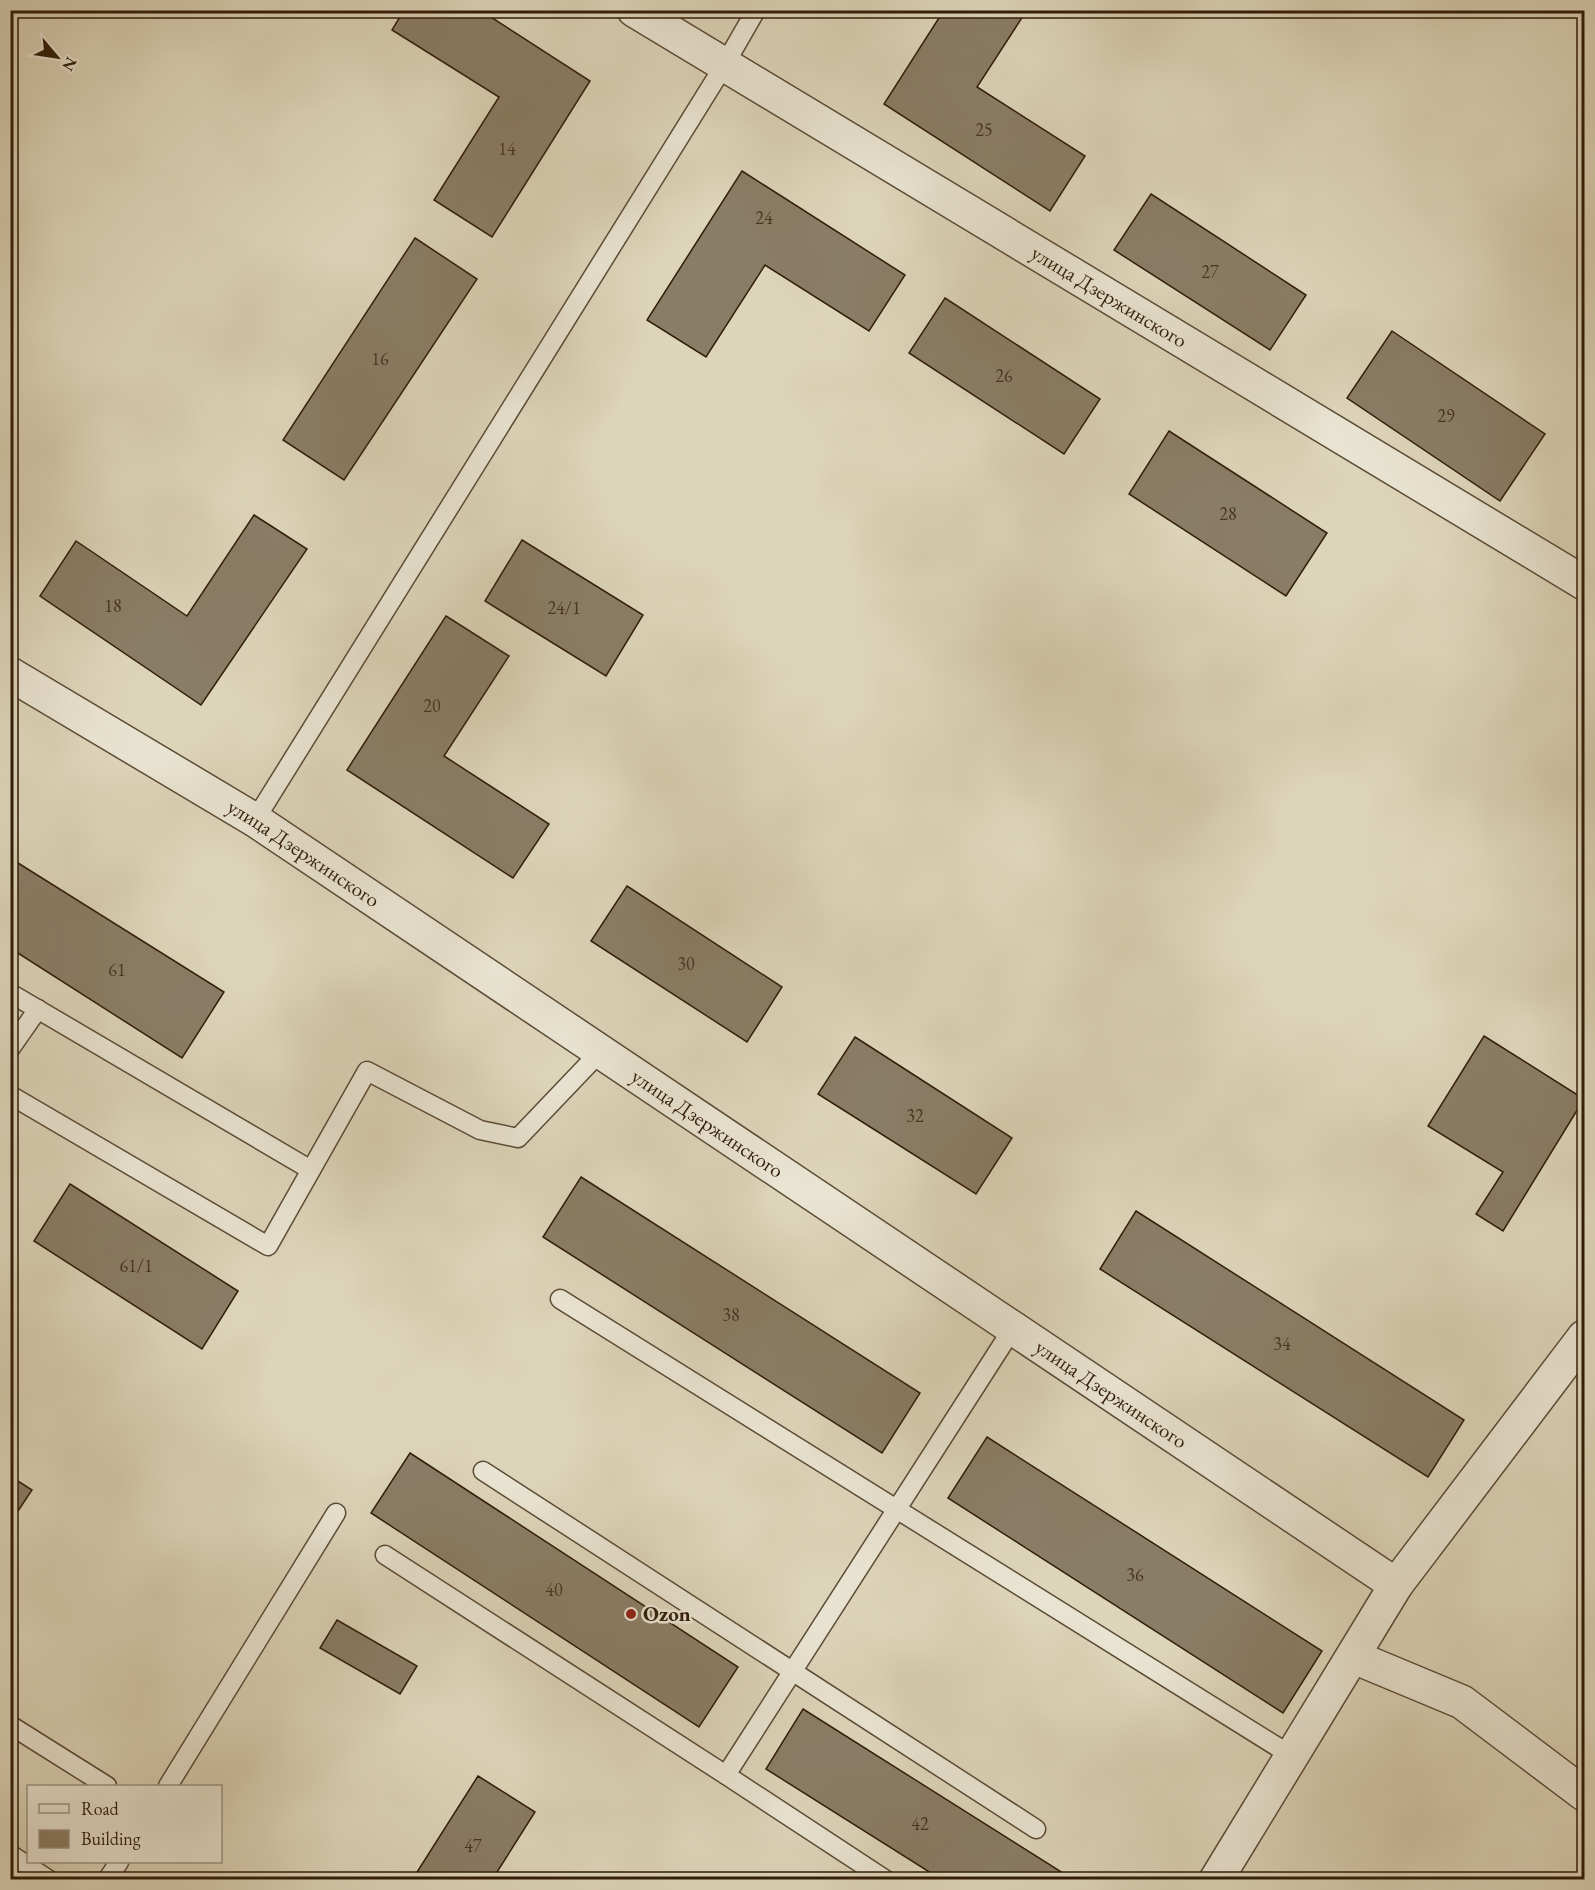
<svg xmlns="http://www.w3.org/2000/svg" width="1595" height="1890" font-family="'EB Garamond',serif">
<rect width="100%" height="100%" fill="#ddd5ba"/>
<filter id="stains"><feTurbulence type="fractalNoise" baseFrequency=".00333" numOctaves="4"/><feColorMatrix values="0 0 0 0 .2 0 0 0 0 .09 0 0 0 0 .02 0 0 0 .5 -.17"/></filter>
<radialGradient id="worn" r=".72"><stop offset=".6" stop-color="#630" stop-opacity="0"/><stop offset="1" stop-color="#630" stop-opacity=".3"/></radialGradient>
<g fill="#8a7d66" stroke="#301d0a" stroke-width="1.5">
<polygon points="404,10 480,10 590,81 492,237 434,200 499,97 392,30"/>
<polygon points="944,10 1027,10 977,87 1085,156 1050,211 884,104"/>
<polygon points="742,171 905,275 869,331 765,265 706,357 647,320"/>
<polygon points="1151,194 1306,295 1270,350 1114,250"/>
<polygon points="415,238 477,279 344,480 283,440"/>
<polygon points="945,298 1100,399 1064,454 909,353"/>
<polygon points="1392,331 1545,434 1500,501 1347,398"/>
<polygon points="1169,431 1327,533 1286,596 1129,494"/>
<polygon points="254,515 307,549 201,705 40,596 76,541 187,616"/>
<polygon points="522,540 643,615 606,676 485,601"/>
<polygon points="446,616 509,656 444,756 549,824 513,878 347,770"/>
<polygon points="10,858 224,992 182,1058 10,948"/>
<polygon points="627,886 782,987 747,1042 591,941"/>
<polygon points="1484,1036 1584,1099 1503,1231 1476,1214 1503,1172 1428,1126"/>
<polygon points="855,1037 1012,1138 976,1194 818,1094"/>
<polygon points="581,1177 920,1393 882,1453 543,1237"/>
<polygon points="70,1184 238,1291 202,1349 34,1241"/>
<polygon points="1136,1211 1464,1420 1428,1477 1100,1269"/>
<polygon points="987,1437 1322,1651 1283,1713 948,1498"/>
<polygon points="410,1453 738,1667 699,1727 371,1513"/>
<polygon points="10,1476 32,1490 10,1523"/>
<polygon points="337,1620 417,1666 400,1694 320,1648"/>
<polygon points="803,1709 1074,1880 942,1880 766,1769"/>
<polygon points="478,1776 535,1812 492,1880 412,1880"/>
</g>
<g fill="none" stroke-linecap="round" stroke-linejoin="round">
<defs>
<g id="lane">
<polyline points="255,820 725,64 756,10"/>
<polyline points="10,993 311,1170"/>
<polyline points="10,1049 38,1009"/>
<polyline points="10,1095 268,1246 367,1071 480,1130 518,1138 601,1051"/>
<polyline points="560,1299 1292,1756"/>
<polyline points="483,1471 1036,1829"/>
<polyline points="385,1555 726,1775"/>
<polyline points="10,1725 107,1786"/>
<polyline points="168,1786 336,1513"/>
<polyline points="10,1854 49,1880"/>
<polyline points="107,1880 119,1862"/>
<polyline points="886,1880 726,1775 1013,1328"/>
</g>
<g id="street">
<path id="s1" d="M634 10 1584 583"/>
<path id="s2" d="M10 674 255 820 1396 1585"/>
<polyline points="1354,1657 1462,1702 1584,1794"/>
<polyline points="1216,1880 1396,1585 1584,1337"/>
</g>
</defs>
<use href="#lane" stroke="#5b4b36" stroke-width="21"/>
<use href="#street" stroke="#5b4b36" stroke-width="36"/>
<use href="#lane" stroke="#e9e4d2" stroke-width="18"/>
<use href="#street" stroke="#e9e4d2" stroke-width="33"/>
</g>
<circle fill="#8f2418" stroke="#e9e4d2" stroke-width="2" cx="631" cy="1614" r="6"/>
<g text-anchor="middle" stroke-width="5" stroke-linejoin="round" paint-order="stroke">
<g font-size="18" fill="#463521">
<text x="984" y="136">25</text>
<text x="507" y="155">14</text>
<text x="764" y="224">24</text>
<text x="1210" y="278">27</text>
<text x="380" y="365">16</text>
<text x="1004" y="382">26</text>
<text x="1446" y="422">29</text>
<text x="1228" y="520">28</text>
<text x="113" y="612">18</text>
<text x="564" y="614">24/1</text>
<text x="432" y="712">20</text>
<text x="686" y="970">30</text>
<text x="117" y="976">61</text>
<text x="915" y="1122">32</text>
<text x="136" y="1272">61/1</text>
<text x="731" y="1321">38</text>
<text x="1282" y="1350">34</text>
<text x="1135" y="1581">36</text>
<text x="554" y="1596">40</text>
<text x="920" y="1830">42</text>
<text x="473" y="1852">47</text>
</g>
<g font-size="21" fill="#301d0a" stroke="#e9e4d2">
<text dy="7" stroke="none"><textPath href="#s1" startOffset="555">улица Дзержинского</textPath></text>
<text dy="7" stroke="none"><textPath href="#s2" startOffset="344">улица Дзержинского</textPath></text>
<text dy="7" stroke="none"><textPath href="#s2" startOffset="830">улица Дзержинского</textPath></text>
<text dy="7" stroke="none"><textPath href="#s2" startOffset="1316">улица Дзержинского</textPath></text>
</g>
<g font-size="21" font-weight="bold" fill="#301d0a" stroke="#e9e4d2" text-anchor="start">
<text x="643" y="1621">Ozon</text>
</g>
</g>
<rect width="1595" height="1890" fill="none" stroke="#ddd5ba" stroke-width="36"/>
<rect x="12" y="12" width="1571" height="1866" fill="none" stroke="#301d0a" stroke-width="3"/>
<rect x="18" y="18" width="1559" height="1854" fill="none" stroke="#301d0a" stroke-width="1.5"/>
<rect x="27" y="1785" width="195" height="78" fill="#e9e4d2" stroke="#9f9482" stroke-width="1.5"/>
<rect x="39" y="1804" width="30" height="9" fill="#e9e4d2" stroke="#9f9482" stroke-width="1.5"/>
<text x="81" y="1815" font-size="18" fill="#301d0a">Road</text>
<rect x="39" y="1830" width="30" height="18" fill="#8a7d66" stroke="#9f9482" stroke-width="1.5"/>
<text x="81" y="1845" font-size="18" fill="#301d0a">Building</text>
<g transform="translate(57 57) rotate(119)" stroke="#e9e4d2" stroke-width="4.5" paint-order="stroke">
<path d="M0-4.5L10 22L0 15L-10 22Z" fill="#301d0a"/>
<text y="-9" font-size="16" font-weight="bold" text-anchor="middle" fill="#301d0a">N</text>
</g>
<rect width="100%" height="100%" filter="url(#stains)"/>
<rect width="100%" height="100%" fill="url(#worn)"/>
</svg>
